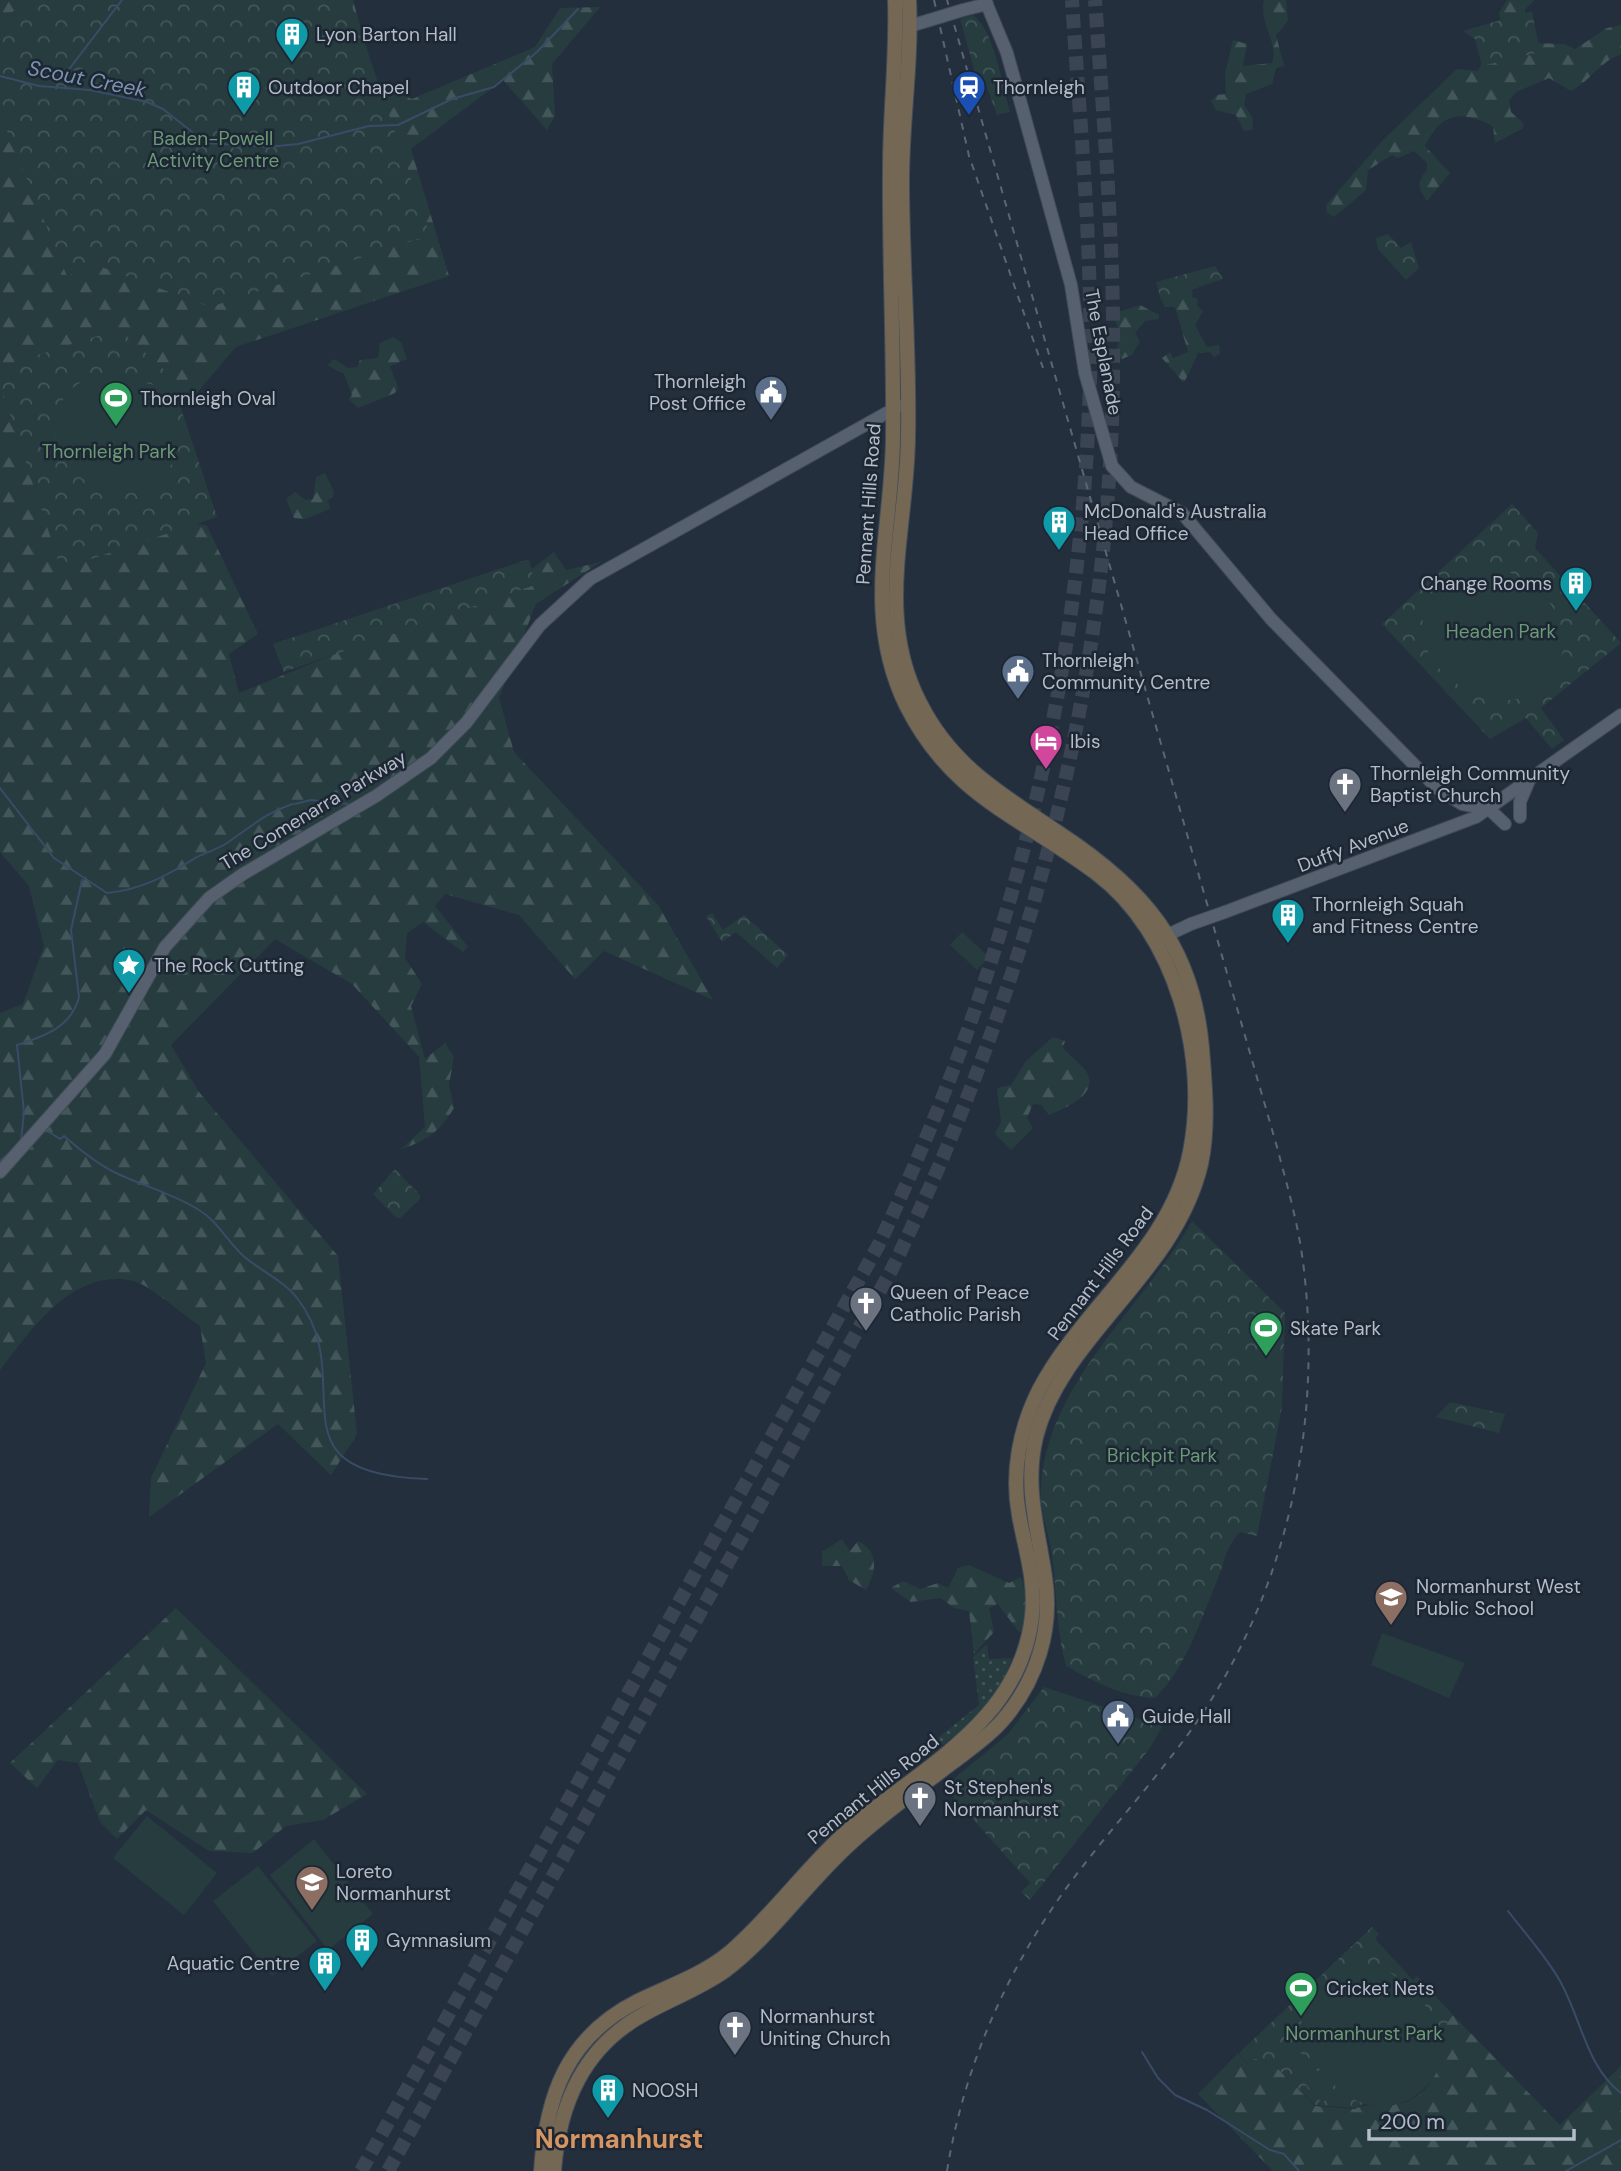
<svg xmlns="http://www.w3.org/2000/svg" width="1621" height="2171" font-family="'DM Sans',sans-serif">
<defs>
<pattern id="grass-dots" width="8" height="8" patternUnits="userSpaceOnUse" patternTransform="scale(1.75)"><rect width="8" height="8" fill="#263c3f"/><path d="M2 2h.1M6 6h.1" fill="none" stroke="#435659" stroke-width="1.8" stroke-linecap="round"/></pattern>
<pattern id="forest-firs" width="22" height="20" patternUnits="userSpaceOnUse" patternTransform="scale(1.75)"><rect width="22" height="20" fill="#263c3f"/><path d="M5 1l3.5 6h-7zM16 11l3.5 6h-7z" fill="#435659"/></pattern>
<pattern id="park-crowns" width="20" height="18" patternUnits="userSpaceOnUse" patternTransform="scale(1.75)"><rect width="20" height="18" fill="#263c3f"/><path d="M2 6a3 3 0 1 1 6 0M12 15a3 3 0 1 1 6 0" fill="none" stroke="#435659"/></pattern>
</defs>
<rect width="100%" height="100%" fill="#242f3e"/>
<path fill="url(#grass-dots)" d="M987 1644 989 1659 1012 1658C998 1701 967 1728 932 1753L930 1744 979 1705 973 1657Z"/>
<g fill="url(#forest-firs)">
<path d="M0 0H353L376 82 412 99 535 47 560 8 600 7 552 64 555 116 547 130 503 80 411 149 449 276 236 347 187 404 159 373 91 500 207 526 258 634 229 654 239 693 517 580 554 552 566 570 601 562 536 604 499 698 514 752 658 905 713 1000 604 951 575 979 519 915 445 894 435 906 468 947 463 952 423 922 407 933 405 958 422 984 411 1006 425 1059 445 1043 454 1057 449 1085 454 1108C440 1131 427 1141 401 1149L425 1127 419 1057 352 984 275 939 171 1045 199 1092 338 1256 357 1434 331 1475 278 1424 149 1517 151 1478 206 1363 200 1326C186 1317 148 1284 134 1281 73 1267 33 1328 0 1370V1013L23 1004 44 946 29 886 0 852Z"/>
<path d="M1264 0H1286L1288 21 1276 35 1284 66 1276 68 1272 84 1246 94 1244 105 1253 118 1252 130 1244 131 1236 115 1216 110 1211 101 1217 95 1226 94 1225 74 1233 40 1247 44 1243 66 1272 63C1279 41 1259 26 1264 0Z"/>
<path d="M1507 0H1535L1525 9V22L1533 43 1564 44 1575 49 1607 28 1621 25V54C1601 61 1590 81 1571 91L1549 78 1516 92 1509 101 1511 112 1524 124 1522 129 1495 143 1493 126C1460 110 1442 112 1425 146L1450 173 1427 201C1418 188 1416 183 1427 170V163L1414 151 1398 158 1392 155 1368 170 1366 190 1334 217 1327 213 1326 205 1384 139 1457 69 1478 71 1501 24 1499 13Z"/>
<polygon points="1159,286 1187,287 1193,292 1192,297 1198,299 1197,306 1203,311 1195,325 1207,347 1219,345 1220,354 1214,357 1210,352 1198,353 1184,383 1162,358 1170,352 1173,358 1188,352 1175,307 1164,307"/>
<polygon points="1140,305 1159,315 1159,319 1145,321 1135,333 1140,341 1132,355 1122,359 1116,353 1120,337 1117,324 1107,312 1110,309 1121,311"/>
<polygon points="393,337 401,342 407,359 390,366 398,387 395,393 358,408 349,399 352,395 344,374 327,365 334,359 348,368 357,367 360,360 378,358 380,343"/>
<polygon points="325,473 334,492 333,497 328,500 330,509 305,519 294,518 286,499 295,492 306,500 313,499 316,477"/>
<path d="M1053 1037 1065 1041 1063 1048C1070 1056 1080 1063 1086 1071 1101 1094 1064 1109 1049 1115L1041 1105 1033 1104 1027 1118 1033 1128 1011 1150 995 1134 1001 1122 997 1088 1011 1085 1026 1061Z"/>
<path d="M842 1539 850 1551 858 1541C879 1551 877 1571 866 1590L849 1580 842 1566H822V1552Z"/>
<polygon points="969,1565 1009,1583 1021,1577 1031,1611 1026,1628 1019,1632 998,1604 989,1608 994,1632 974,1654 969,1611 954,1608 941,1598 911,1602 891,1588 903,1581 920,1589 938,1583 948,1588 958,1568"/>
<polygon points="176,1608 367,1794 323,1820 286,1826 253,1853 209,1851 146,1810 117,1839 100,1822 78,1763 58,1760 37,1788 10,1763"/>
<path d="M1453 2015 1560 2125 1621 2066V2171H1273L1198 2094 1238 2053 1247 2064 1253 2058 1274 2065 1315 2106 1355 2109C1367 2101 1393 2110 1412 2099 1444 2080 1432 2060 1440 2032 1442 2026 1449 2020 1453 2015Z"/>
</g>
<g fill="url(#park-crowns)">
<polygon points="45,0 350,0 430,235 210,307 96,265 67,276 0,114 0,16"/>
<polygon points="1532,11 1540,52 1482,66 1475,39 1463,31"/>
<path d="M973 15C994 29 1003 88 1010 112L997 115 985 82 978 83 960 19Z"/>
<polygon points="1388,234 1401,248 1411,242 1419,268 1406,280 1378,249 1376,238"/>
<polygon points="1215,266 1223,279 1161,300 1156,282"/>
<polygon points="119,329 170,375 217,517 61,569 0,384 0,367"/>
<polygon points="1512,504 1538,533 1535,548 1621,643 1541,708 1564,740 1552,749 1526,718 1490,739 1382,624"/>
<polygon points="529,559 535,585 284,672 273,644"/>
<polygon points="712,913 723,930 744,915 788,955 777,968 736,932 722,942 706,916"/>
<polygon points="395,1169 420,1195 420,1199 400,1218 395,1217 373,1194"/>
<path d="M1192 1221 1285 1313 1282 1407 1257 1536 1240 1532C1227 1545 1225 1559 1219 1576 1202 1616 1187 1667 1155 1698 1123 1697 1093 1681 1066 1666 1056 1630 1057 1592 1052 1555 1049 1533 1039 1510 1041 1487 1048 1381 1143 1308 1192 1221Z"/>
<polygon points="1450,1402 1505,1414 1499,1433 1436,1417"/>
<polygon points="1044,1687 1140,1719 1159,1717 1164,1723 1150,1748 1030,1900 1021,1892 1030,1883 944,1787 1008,1734"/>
<polygon points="1372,1927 1379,1934 1375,1939 1413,1980 1417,1976 1453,2015 1441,2031 1443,2054 1433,2077 1411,2099 1390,2106 1363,2104 1356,2108 1315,2105 1274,2065 1254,2058 1247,2064 1239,2053"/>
</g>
<g fill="#263c3f">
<path d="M104 375 171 388 169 396 156 394C172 411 185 432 175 456 146 532 33 478 59 408 67 387 83 379 104 375Z"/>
<path d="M1492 567C1541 577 1586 630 1551 677 1502 744 1376 649 1440 591 1456 577 1470 569 1492 567Z"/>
<polygon points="962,932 989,957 977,970 950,945"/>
<polygon points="1271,1347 1277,1354 1277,1373 1254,1372 1249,1363"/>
<polygon points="1382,1633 1465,1663 1449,1698 1371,1665"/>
<polygon points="147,1816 217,1873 184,1915 113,1858"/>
<polygon points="314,1839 373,1914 328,1950 270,1875"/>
<polygon points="258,1866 317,1941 272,1976 213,1901"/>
<path d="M1361 1967C1382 1965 1403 1978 1416 1995 1427 2008 1441 2022 1443 2040 1448 2089 1390 2123 1350 2097 1335 2088 1317 2070 1311 2054 1304 2038 1309 2026 1296 2016L1298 2013 1306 2019C1313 1991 1333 1973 1361 1967Z"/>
<polygon points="1287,2039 1309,2062 1298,2073 1275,2050"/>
<polygon points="1311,2064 1335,2091 1322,2103 1298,2075"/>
</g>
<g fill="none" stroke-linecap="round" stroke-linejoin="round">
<g stroke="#394c67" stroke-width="2">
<polyline points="0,76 39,86 90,90 147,102 163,109 206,143 268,147 298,144 369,126 398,125 452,99 494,87 537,52 578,9"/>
<polyline points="57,85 122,0"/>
<path d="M0 788 54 858 107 893C141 890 168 875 197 857 207 852 218 849 227 843 249 828 267 812 293 804"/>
<polyline points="295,804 311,800 348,804"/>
<path d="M24 1112 17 1045C44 1036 71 1028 79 997L71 930 82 880"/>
<path d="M49 1132 60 1139 64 1136C80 1150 97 1164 116 1173 143 1186 174 1194 199 1210 219 1222 229 1245 247 1259 262 1271 286 1283 297 1298 362 1380 263 1474 427 1479"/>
<polyline points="21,1141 24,1112"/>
<polyline points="0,1161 10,1152"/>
<path d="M1508 1911C1524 1932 1543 1953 1557 1976 1580 2012 1585 2066 1621 2093"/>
<polyline points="1142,2052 1158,2078 1175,2095 1207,2110 1270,2150 1284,2154 1299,2171"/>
<polyline points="1566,2171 1621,2140"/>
</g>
<g stroke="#3a4453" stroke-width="14" stroke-dasharray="14 7" stroke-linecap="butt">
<path d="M361 2171 878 1246C1009 970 1082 685 1090 379 1093 253 1080 126 1072 0"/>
<path d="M388 2171 892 1269C1027 991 1109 690 1113 380 1115 253 1104 126 1095 0"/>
</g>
<defs>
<g id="major">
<polyline points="985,0 1007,53 1071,285 1085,373 1112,466 1131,487 1182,513 1271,619 1438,789 1462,804 1489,809"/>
<polyline points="963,10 987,4"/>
<polyline points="910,26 930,20"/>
<polyline points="1489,809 1505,824"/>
<polyline points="1520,817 1520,802 1528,783"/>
<polyline points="1225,912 1476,817 1621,715"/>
<polyline points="1159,939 1191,924"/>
<polyline points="0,1172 105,1054 165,947 209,898 243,874 376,796 431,758 466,723 540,625 590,579 899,406"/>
</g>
<g id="highway">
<path d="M541 2171C546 2097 566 2037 638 2001 673 1984 709 1973 738 1945 776 1910 807 1868 845 1833 918 1768 1020 1724 1032 1616 1036 1580 1025 1549 1019 1515 1011 1472 1020 1428 1039 1390 1083 1306 1171 1249 1190 1152 1209 1057 1176 933 1096 873 1020 816 951 796 906 705 862 614 892 531 893 438 894 348 889 258 890 167 890 112 897 56 895 0"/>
<path d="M554 2171C559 2103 584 2046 646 2013 673 1998 701 1988 726 1970 773 1934 808 1881 852 1842 884 1813 919 1788 953 1762 970 1749 988 1737 1002 1721 1037 1681 1053 1629 1045 1577 1038 1529 1024 1486 1036 1437 1062 1335 1175 1275 1201 1164 1209 1126 1205 1086 1202 1048 1193 945 1143 888 1059 833 1003 795 952 767 920 703 875 617 907 529 908 438 910 352 902 266 902 180 902 120 912 60 909 0"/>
</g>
</defs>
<use href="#major" stroke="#414a57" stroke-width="14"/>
<use href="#highway" stroke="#434c59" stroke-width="16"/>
<use href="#major" stroke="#56606e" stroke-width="12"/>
<use href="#highway" stroke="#746855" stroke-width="14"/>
<g stroke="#5a6575" stroke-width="2" stroke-dasharray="7 7" stroke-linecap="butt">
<polyline points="934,0 969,156 1043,368"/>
<path d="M947 2171C964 2066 1007 1969 1070 1883 1108 1832 1151 1785 1189 1733 1286 1598 1324 1426 1303 1262 1298 1223 1287 1185 1277 1147L947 0"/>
</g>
<defs>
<g id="major-bridge">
<polyline points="930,20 963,10"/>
<polyline points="1191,924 1225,912"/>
</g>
</defs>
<use href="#major-bridge" stroke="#414a57" stroke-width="14" stroke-linecap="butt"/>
<use href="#major-bridge" stroke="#56606e" stroke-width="12"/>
</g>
<defs>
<symbol id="building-pin" viewBox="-11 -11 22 30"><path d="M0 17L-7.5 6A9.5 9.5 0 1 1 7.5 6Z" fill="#0f9aa8" stroke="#1d2633"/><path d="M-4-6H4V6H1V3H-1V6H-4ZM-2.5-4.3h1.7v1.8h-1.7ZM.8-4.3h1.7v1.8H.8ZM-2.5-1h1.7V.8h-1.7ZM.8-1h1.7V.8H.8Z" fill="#fff"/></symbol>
<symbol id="station-pin" viewBox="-11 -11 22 30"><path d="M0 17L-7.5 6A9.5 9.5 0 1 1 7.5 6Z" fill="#1a4fb4" stroke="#1d2633"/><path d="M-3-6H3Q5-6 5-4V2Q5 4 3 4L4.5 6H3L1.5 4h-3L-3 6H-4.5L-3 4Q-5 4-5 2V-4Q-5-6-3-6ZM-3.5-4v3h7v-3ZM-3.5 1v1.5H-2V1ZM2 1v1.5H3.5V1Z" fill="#fff"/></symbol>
<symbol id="civic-pin" viewBox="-11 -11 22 30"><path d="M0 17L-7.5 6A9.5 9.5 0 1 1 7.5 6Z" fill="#5c6f8a" stroke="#1d2633"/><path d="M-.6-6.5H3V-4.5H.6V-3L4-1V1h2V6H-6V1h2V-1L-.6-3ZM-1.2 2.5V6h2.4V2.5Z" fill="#fff"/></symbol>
<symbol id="stadium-pin" viewBox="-11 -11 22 30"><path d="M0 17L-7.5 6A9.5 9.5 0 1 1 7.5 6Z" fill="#2e9e5b" stroke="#1d2633"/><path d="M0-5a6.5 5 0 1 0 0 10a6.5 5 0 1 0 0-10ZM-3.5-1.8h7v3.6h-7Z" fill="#fff"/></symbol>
<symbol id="hotel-pin" viewBox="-11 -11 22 30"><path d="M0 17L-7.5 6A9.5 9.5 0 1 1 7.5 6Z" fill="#d1479c" stroke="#1d2633"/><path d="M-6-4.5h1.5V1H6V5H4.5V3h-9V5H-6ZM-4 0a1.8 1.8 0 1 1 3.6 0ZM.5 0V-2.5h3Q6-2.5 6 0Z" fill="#fff"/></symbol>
<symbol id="church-pin" viewBox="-11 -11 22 30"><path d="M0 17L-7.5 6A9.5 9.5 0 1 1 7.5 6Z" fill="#6b7280" stroke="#1d2633"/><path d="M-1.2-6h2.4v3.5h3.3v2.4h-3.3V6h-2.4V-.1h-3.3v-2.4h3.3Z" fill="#fff"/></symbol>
<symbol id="sight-pin" viewBox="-11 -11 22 30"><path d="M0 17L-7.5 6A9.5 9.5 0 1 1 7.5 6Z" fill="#0f9aa8" stroke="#1d2633"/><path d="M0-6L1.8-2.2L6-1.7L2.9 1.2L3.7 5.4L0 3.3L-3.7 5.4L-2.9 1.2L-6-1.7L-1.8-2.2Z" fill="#fff"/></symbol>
<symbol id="school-pin" viewBox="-11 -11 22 30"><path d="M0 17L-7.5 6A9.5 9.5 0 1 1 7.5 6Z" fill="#8d6e63" stroke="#1d2633"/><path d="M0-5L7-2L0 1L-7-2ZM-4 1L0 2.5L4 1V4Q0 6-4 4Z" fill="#fff"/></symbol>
</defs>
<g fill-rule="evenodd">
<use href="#building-pin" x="273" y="15" width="38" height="52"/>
<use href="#building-pin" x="225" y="68" width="38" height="52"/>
<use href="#station-pin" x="950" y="68" width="38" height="52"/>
<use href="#civic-pin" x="752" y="373" width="38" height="52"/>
<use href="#stadium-pin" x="97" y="379" width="38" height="52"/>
<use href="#building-pin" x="1040" y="503" width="38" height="52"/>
<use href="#building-pin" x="1557" y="564" width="38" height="52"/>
<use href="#civic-pin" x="999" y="652" width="38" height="52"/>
<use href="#hotel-pin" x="1027" y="722" width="38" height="52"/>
<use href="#church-pin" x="1326" y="765" width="38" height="52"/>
<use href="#building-pin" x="1269" y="896" width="38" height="52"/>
<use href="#sight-pin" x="110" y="946" width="38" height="52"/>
<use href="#church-pin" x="847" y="1284" width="38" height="52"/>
<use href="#stadium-pin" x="1247" y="1309" width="38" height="52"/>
<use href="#school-pin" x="1372" y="1578" width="38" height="52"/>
<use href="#civic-pin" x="1099" y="1697" width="38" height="52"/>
<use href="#church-pin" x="901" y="1779" width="38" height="52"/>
<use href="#school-pin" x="293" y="1863" width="38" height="52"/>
<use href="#building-pin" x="343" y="1921" width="38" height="52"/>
<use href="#building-pin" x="306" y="1944" width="38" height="52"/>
<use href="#stadium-pin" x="1282" y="1969" width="38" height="52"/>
<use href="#church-pin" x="716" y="2008" width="38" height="52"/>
<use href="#building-pin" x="589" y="2071" width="38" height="52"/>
</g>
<g text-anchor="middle" stroke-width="5" stroke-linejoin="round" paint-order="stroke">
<g font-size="19" fill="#b4bcc9" stroke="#1d2633" text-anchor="start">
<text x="316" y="41">Lyon Barton Hall</text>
<text x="268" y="94">Outdoor Chapel</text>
<text x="993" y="94">Thornleigh</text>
<text x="746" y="388" text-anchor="end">Thornleigh<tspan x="746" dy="22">Post Office</tspan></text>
<text x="140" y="405">Thornleigh Oval</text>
<text x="1084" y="518">McDonald's Australia<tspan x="1084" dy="22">Head Office</tspan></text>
<text x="1552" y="590" text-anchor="end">Change Rooms</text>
<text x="1042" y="667">Thornleigh<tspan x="1042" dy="22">Community Centre</tspan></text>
<text x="1070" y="748">Ibis</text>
<text x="1370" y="780">Thornleigh Community<tspan x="1370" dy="22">Baptist Church</tspan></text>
<text x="1312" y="911">Thornleigh Squah<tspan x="1312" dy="22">and Fitness Centre</tspan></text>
<text x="154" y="972">The Rock Cutting</text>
<text x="890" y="1299">Queen of Peace<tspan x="890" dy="22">Catholic Parish</tspan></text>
<text x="1290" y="1335">Skate Park</text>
<text x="1416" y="1593">Normanhurst West<tspan x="1416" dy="22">Public School</tspan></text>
<text x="1142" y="1723">Guide Hall</text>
<text x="944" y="1794">St Stephen's<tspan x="944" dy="22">Normanhurst</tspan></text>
<text x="336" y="1878">Loreto<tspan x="336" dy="22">Normanhurst</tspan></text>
<text x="386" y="1947">Gymnasium</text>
<text x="300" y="1970" text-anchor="end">Aquatic Centre</text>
<text x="1326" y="1995">Cricket Nets</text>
<text x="760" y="2023">Normanhurst<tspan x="760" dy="22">Uniting Church</tspan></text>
<text x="632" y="2097">NOOSH</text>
</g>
<g font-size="19" fill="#6b9a76" stroke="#1d2633">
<text x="213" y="145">Baden-Powell<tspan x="213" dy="22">Activity Centre</tspan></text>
<text x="109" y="458">Thornleigh Park</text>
<text x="1501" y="638">Headen Park</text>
<text x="1162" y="1462">Brickpit Park</text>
<text x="1364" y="2040">Normanhurst Park</text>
</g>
<g font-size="19" fill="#b4bcc9" stroke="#1d2633">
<text transform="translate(1104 352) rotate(79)" y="7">The Esplanade</text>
<text transform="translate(868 504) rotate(-86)" y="7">Pennant Hills Road</text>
<text transform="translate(313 810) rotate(-31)" y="7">The Comenarra Parkway</text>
<text transform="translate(1353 845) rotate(-21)" y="7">Duffy Avenue</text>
<text transform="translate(1100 1273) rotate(-53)" y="7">Pennant Hills Road</text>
<text transform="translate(873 1789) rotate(-39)" y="7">Pennant Hills Road</text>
</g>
<g font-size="21" font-style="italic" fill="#7c92b1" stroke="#1d2633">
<text transform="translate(87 79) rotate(11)" y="7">Scout Creek</text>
</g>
<g font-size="26" font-weight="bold" fill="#d59563" stroke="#1d2633">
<text x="619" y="2148">Normanhurst</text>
</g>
</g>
<path d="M1369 2129v10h205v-10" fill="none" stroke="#b4bcc9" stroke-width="3.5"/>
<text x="1380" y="2129" font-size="21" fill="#b4bcc9" stroke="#1d2633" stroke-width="5" paint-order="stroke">200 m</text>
</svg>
